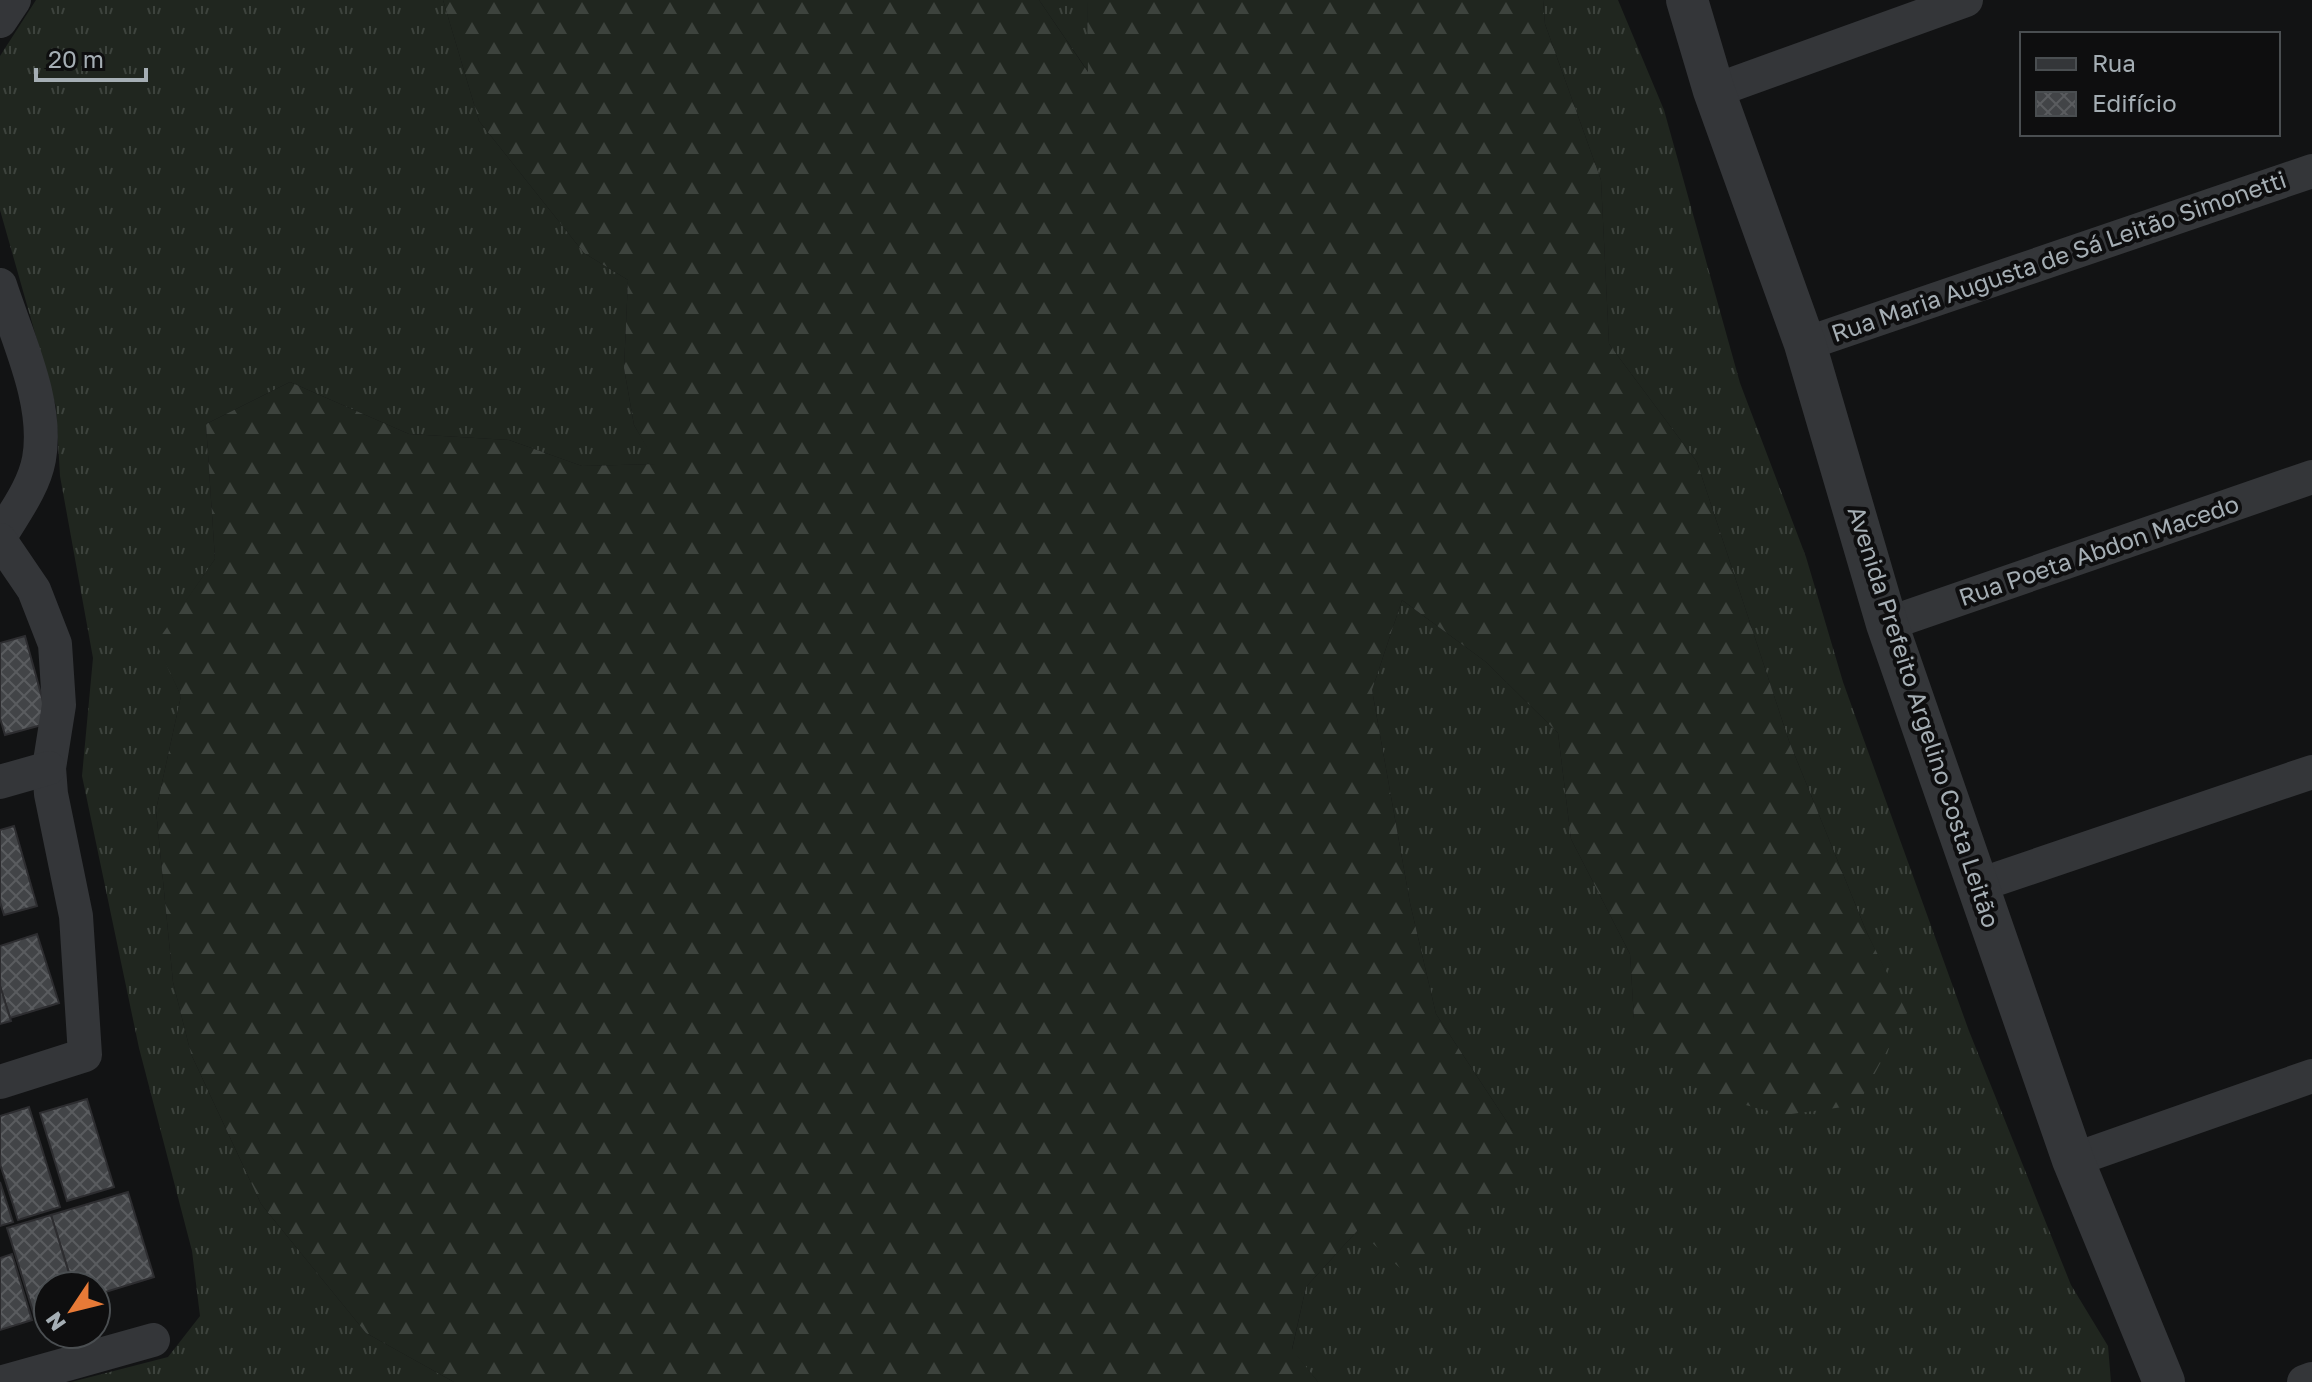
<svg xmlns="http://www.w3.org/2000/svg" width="2312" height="1382" font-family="'Golos Text',sans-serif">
<defs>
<pattern id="grass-tufts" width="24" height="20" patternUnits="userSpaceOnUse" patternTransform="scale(2)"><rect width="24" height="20" fill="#20261f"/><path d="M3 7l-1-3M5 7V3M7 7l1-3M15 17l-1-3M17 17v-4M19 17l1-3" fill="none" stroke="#3d433d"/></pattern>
<pattern id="forest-firs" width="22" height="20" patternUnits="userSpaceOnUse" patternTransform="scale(2)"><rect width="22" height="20" fill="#20261f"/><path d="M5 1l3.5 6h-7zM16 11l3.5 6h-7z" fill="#3d433d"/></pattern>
<pattern id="building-cross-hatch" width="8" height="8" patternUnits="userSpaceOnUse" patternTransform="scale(2)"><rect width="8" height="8" fill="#424447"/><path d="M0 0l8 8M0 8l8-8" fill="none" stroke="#5a5c5f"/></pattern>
</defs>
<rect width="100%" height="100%" fill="#121314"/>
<g fill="url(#grass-tufts)">
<polygon points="36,0 443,0 479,121 584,253 628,280 624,368 634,425 657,464 582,466 509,440 409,434 290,382 206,424 215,559 157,643 181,696 156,810 173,982 191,1054 261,1204 366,1333 454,1382 71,1382 168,1357 200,1316 192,1251 139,1048 82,776 93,658 60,476 56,407 0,210 0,56"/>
<polygon points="1039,0 1087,0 1089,73"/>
<polygon points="1543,0 1618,0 1664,110 1740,383 1806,557 1843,682 1969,1031 2071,1285 2108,1346 2111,1382 1318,1382 1292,1350 1306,1287 1358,1230 1513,1131 1436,1014 1410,903 1372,690 1402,600 1486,662 1558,733 1571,839 1630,954 1634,1019 1906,1013 1867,933 1789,741 1697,462 1609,344 1601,180 1545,24"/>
</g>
<polygon fill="url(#forest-firs)" points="443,0 1039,0 1088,72 1087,0 1543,0 1545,24 1601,180 1609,344 1697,462 1789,741 1867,933 1907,1013 1858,1105 1784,1115 1704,1094 1634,1019 1630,954 1571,839 1558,733 1486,662 1402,600 1372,690 1410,903 1436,1014 1513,1131 1519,1176 1470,1228 1400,1268 1358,1230 1306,1287 1292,1349 1318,1382 454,1382 366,1333 261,1204 191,1054 173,982 156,810 181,696 156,643 215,559 206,424 290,382 409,434 509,440 582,466 656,464 634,425 624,368 628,280 584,253 479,121"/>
<g fill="url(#building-cross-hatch)" stroke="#2d2d30" stroke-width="2">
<polygon points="25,636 49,723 5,735 0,718 0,643"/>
<polygon points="14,826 37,906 4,915 0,902 0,830"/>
<polygon points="37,934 59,1003 10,1018 0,986 0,946"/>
<polygon points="0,986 11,1021 0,1024"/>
<polygon points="87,1099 114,1187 67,1201 40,1113"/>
<polygon points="29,1107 60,1207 18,1220 0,1164 0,1116"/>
<polygon points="0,1182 13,1222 0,1226"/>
<polygon points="128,1192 154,1277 96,1295 96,1286 73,1286 51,1215"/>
<polygon points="51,1215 73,1286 48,1286 48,1314 35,1318 7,1228"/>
<polygon points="12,1254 32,1320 0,1330 0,1258"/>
</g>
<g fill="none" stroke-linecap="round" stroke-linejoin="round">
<g stroke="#343639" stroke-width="34">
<polyline points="0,21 14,0"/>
<polyline points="1714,91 1966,0"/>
<path d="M0 285C17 338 49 403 39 459 34 487 14 513 0 537"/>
<polyline points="1805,344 2312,171"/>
<polyline points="0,540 34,590 55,644 59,705 49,768 51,794 76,916 85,1055 0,1082"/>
<polyline points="1887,624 2312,477"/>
<polyline points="0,782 49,768"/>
<polyline points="1979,885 2312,772"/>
<polyline points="2073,1160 2312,1076"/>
<polyline points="3,1382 153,1340"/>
<polyline points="2304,1382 2312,1379"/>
</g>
<polyline stroke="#343639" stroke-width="42" points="1687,0 1714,91 1805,344 1887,624 2073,1160 2164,1382"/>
</g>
<g text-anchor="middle" stroke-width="8" stroke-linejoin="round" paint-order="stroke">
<g font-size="24" fill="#a5aeb4" stroke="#0e0e0f">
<text transform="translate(2059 257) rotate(-19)" y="8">Rua Maria Augusta de Sá Leitão Simonetti</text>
<text transform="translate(2099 551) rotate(-19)" y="8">Rua Poeta Abdon Macedo</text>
<text transform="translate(1923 717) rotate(72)" y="8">Avenida Prefeito Argelino Costa Leitão</text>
</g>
</g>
<rect x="2020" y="32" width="260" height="104" fill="#0e0e0f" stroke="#4a4e51" stroke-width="2"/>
<rect x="2036" y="58" width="40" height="12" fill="#343639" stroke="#4a4e51" stroke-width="2"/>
<text x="2092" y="72" font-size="24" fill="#a5aeb4">Rua</text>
<rect x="2036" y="92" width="40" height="24" fill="url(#building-cross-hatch)" stroke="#4a4e51" stroke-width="2"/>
<text x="2092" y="112" font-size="24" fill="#a5aeb4">Edifício</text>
<g transform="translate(72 1310) rotate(235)"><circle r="38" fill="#0e0e0f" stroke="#4a4e51" stroke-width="2"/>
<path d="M0-6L14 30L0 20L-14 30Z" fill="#e77a37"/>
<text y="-12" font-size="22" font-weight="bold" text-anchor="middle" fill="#a5aeb4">N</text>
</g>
<path d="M36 68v12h110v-12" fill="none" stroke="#a5aeb4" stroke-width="4"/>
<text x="48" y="68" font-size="24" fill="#a5aeb4" stroke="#0e0e0f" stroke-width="6" paint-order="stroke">20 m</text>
</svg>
